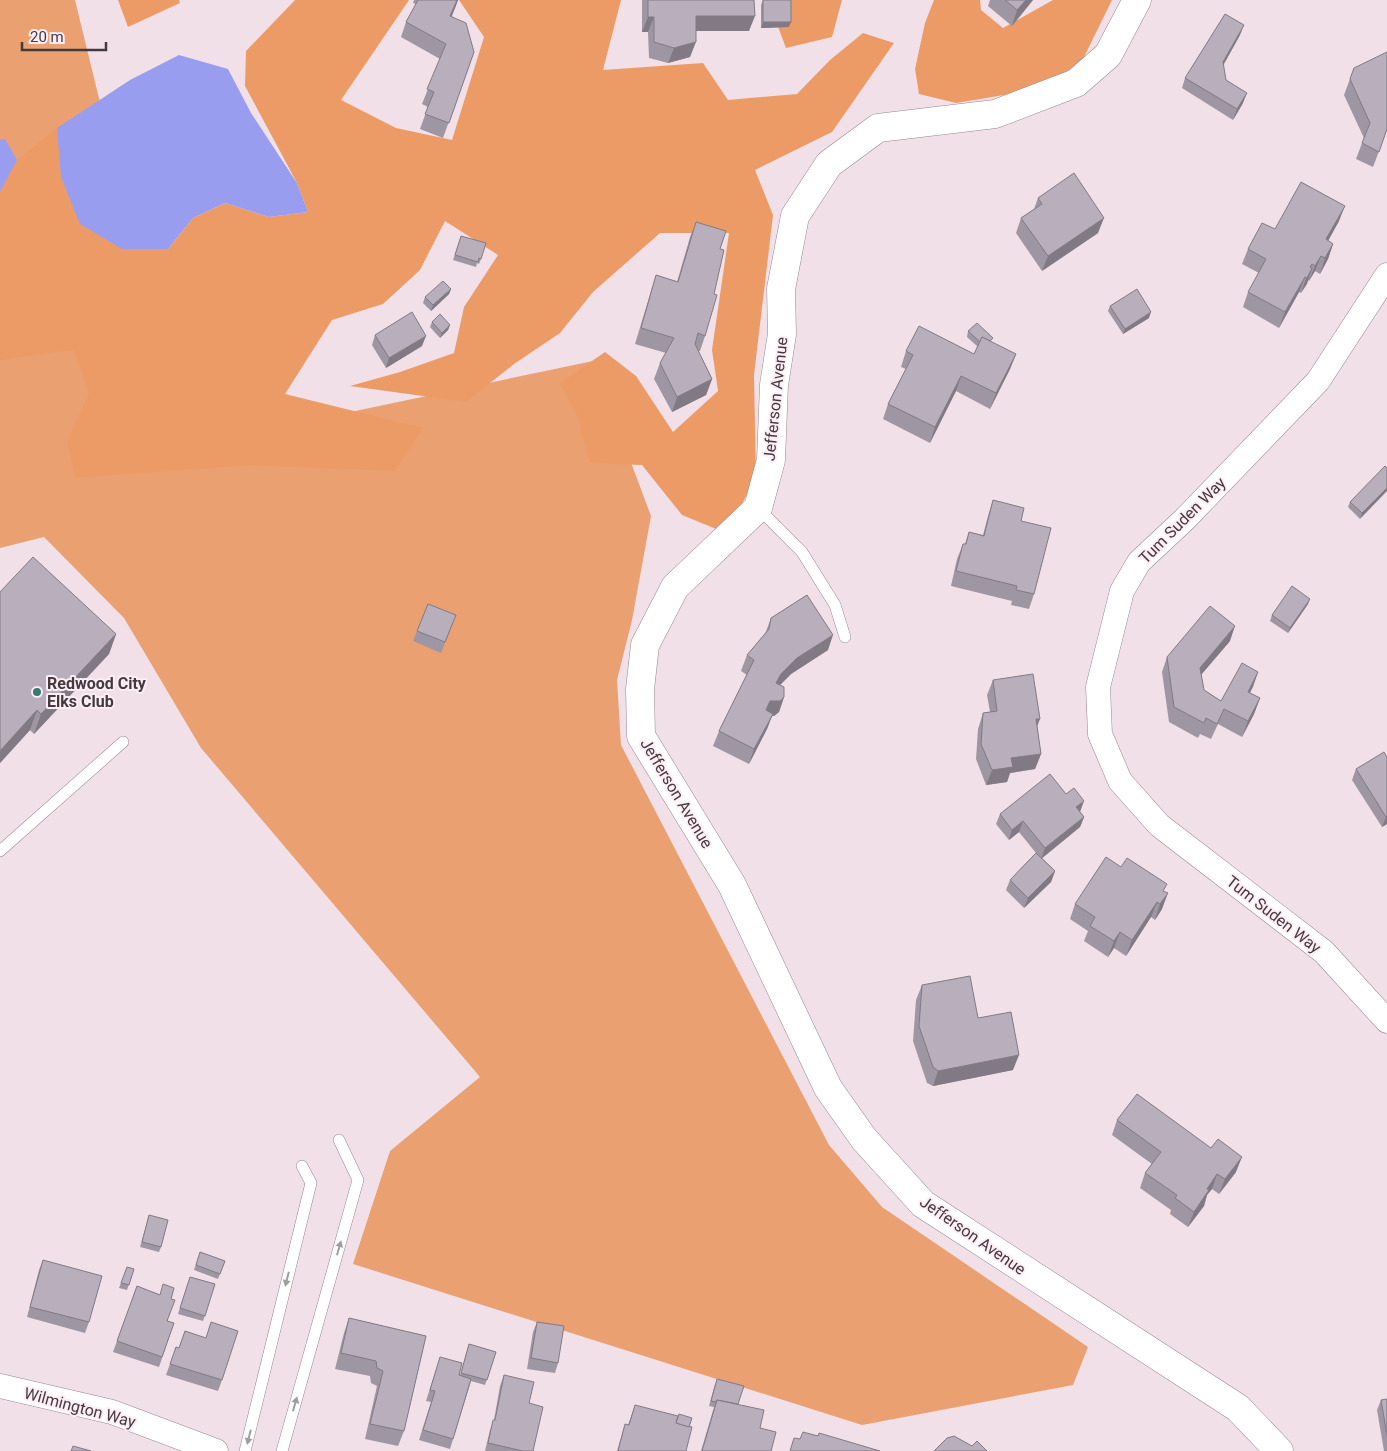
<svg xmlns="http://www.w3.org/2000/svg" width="1387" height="1451" font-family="Roboto,sans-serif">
<rect width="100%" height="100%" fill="#f1e0e8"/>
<polygon fill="#eaa071" points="0,0 75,0 184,447 593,361 651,516 632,620 617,680 621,745 829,1145 882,1207 1088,1347 1073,1385 862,1425 353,1264 390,1151 480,1077 201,748 124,618 44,537 0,548"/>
<g fill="#ed9b66">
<polygon points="118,0 179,0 180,3 128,27"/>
<polygon points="295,0 409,0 341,100 396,128 452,140 484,37 459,0 621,0 603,70 703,63 728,100 797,94 830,60 863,33 894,43 832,132 755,170 773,215 754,375 756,478 726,533 682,515 642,465 590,463 577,415 560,383 605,352 636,376 673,432 718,391 712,350 729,233 660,233 593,292 560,333 514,364 466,402 350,386 400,372 454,353 464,307 498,255 445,221 420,270 383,304 332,320 285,394 423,428 395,471 251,465 75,478 67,441 89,394 74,350 0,360 0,192 17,160 57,128 61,177 168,249 193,218 225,203 269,217 308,212 297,183 245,86 246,51"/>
<polygon points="768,0 842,0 832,37 786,48"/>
<polygon points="934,0 980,0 981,10 1003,28 1053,0 1112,0 1083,59 1053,82 1004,95 956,103 919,94 915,69 925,23"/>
</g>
<g fill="#999df0">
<polygon points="179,55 228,69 251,113 297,183 308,212 269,217 225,203 193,218 168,249 122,249 80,224 61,177 57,128 130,80"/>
<polygon points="0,139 5,139 17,160 0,192"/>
</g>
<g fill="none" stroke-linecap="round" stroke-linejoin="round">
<defs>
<g id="lane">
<polyline points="758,508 802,552 835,605 845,637"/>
<polyline points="0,851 123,742"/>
<polyline points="245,1451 311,1183 302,1166"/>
<polyline points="282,1451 358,1180 339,1140"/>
</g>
<g id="street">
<polyline points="1387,275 1318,381 1185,519 1139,562 1122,591 1098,687 1100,734 1120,781 1159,825 1324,952 1387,1021"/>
<polyline points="0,1386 112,1412 216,1451"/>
</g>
<polyline id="secondary" points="1137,0 1108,55 1076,83 995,114 878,128 829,164 795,216 781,289 782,334 774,385 771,460 758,508 675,587 645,645 640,689 641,736 732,885 828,1088 864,1139 923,1204 1238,1408 1279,1451"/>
</defs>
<use href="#lane" stroke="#97878f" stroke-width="12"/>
<use href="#street" stroke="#97878f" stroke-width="25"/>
<use href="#secondary" stroke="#97878f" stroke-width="29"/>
<use href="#lane" stroke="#fff" stroke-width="11"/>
<use href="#street" stroke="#fff" stroke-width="24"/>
<use href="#secondary" stroke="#fff" stroke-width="28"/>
</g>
<g fill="#9e96a2">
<polygon points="414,0 458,0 452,16 474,52 443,138 420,129 428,107 422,104 440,59 401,37 406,22 416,4 413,3"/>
<polygon points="642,0 754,0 749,31 696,31 690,57 668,63 649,58 648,32 642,32"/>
<polygon points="763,0 789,27 761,28 761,5"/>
<polygon points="990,0 1033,0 1012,26 988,6"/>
<polygon points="1240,35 1223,65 1226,80 1243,103 1233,120 1182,88 1185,78"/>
<polygon points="1354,68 1387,130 1373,167 1356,159 1364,138 1344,95"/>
<polygon points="1038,198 1098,233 1042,271 1016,233 1021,218 1034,209"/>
<polygon points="1339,221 1328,241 1333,244 1328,259 1320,274 1315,271 1309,281 1308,280 1301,293 1299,292 1279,328 1243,307 1248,292 1259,273 1242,264 1248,249 1275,229"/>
<polygon points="696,222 720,249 714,294 705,336 700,351 698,351 712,379 706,395 672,412 654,379 660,363 666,353 635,344 651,291 656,275 677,282 690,237"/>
<polygon points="461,236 481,259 479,264 477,263 476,267 453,260"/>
<polygon points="451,289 449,294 431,311 423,303 425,297"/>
<polygon points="1110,306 1149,318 1123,334 1108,311"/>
<polygon points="432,322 450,325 448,330 440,338 430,327"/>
<polygon points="968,331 1016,354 1010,369 990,409 956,391 930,443 883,419 888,404 906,369 901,367 906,351 974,354 978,347 967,337"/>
<polygon points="375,335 422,346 386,368 372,345"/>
<polygon points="1387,468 1360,519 1348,507 1350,502"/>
<polygon points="993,500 1021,521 1034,594 1029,609 1011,605 1012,601 951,586 957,559 963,544 965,544 969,532 983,535 988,516"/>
<polygon points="0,592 116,634 109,654 34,734 30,730 0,763"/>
<polygon points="428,604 456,615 441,653 413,641"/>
<polygon points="1308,604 1288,633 1270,621 1272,615"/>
<polygon points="771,618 828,650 791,674 780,685 784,697 779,712 774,716 772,716 767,729 749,764 713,746 719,731 747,675 741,671 747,655 765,634"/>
<polygon points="1230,641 1201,675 1204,690 1221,701 1258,672 1250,693 1260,698 1254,714 1242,737 1218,724 1211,739 1200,734 1198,738 1169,722 1162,672 1167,657"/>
<polygon points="993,680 1037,727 1041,754 1035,769 1010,773 1007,782 986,785 976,759 978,729 983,713 990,712 987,695"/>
<polygon points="1387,757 1387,824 1382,827 1352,780 1356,769"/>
<polygon points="1080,812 1084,817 1080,827 1042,858 1055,871 1051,882 1024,908 1006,890 1010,880 1036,853 1019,832 1009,840 996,824 1000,814"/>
<polygon points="1121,867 1164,892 1162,909 1155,920 1151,917 1126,956 1114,948 1108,957 1084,941 1088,931 1070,919 1075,904"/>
<polygon points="922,985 978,1018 1013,1070 933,1086 927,1083 913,1041 916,1000"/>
<polygon points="1117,1120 1236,1172 1219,1194 1212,1189 1207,1195 1204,1206 1188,1227 1170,1214 1171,1210 1140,1188 1145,1173 1152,1164 1112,1135"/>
<polygon points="149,1215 161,1247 159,1252 140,1247"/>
<polygon points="200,1252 225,1261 218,1279 194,1270"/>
<polygon points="43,1260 89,1322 85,1333 27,1317 39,1270"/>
<polygon points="127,1267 134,1269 127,1290 119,1288"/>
<polygon points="190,1277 215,1284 203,1321 178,1314"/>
<polygon points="137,1286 171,1299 167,1321 174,1323 159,1367 113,1352"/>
<polygon points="349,1318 426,1336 404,1431 398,1446 365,1439 377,1386 371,1383 370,1376 335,1369 344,1333"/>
<polygon points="537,1322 558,1363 555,1373 527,1369 533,1332"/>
<polygon points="185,1331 222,1380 218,1391 166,1375 176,1347 179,1348"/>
<polygon points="469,1344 496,1352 485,1385 471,1381 450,1449 419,1440 431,1402 426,1401 440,1357 460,1375"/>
<polygon points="504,1375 529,1403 533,1451 485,1451 490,1430 494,1420 500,1386"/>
<polygon points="715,1384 738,1404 760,1428 771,1451 701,1451 714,1407 709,1406"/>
<polygon points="1387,1399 1387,1451 1384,1451 1377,1410 1381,1400"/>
<polygon points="635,1405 689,1427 686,1451 617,1451 625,1424 628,1425"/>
</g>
<g fill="#817a84">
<polygon points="457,0 458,0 455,8 445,31 450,16"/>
<polygon points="1026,0 1033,0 1012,26 1017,10"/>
<polygon points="696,16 755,16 749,31 690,31"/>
<polygon points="648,17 654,17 648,32 642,32"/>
<polygon points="763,22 791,22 789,27 761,28"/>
<polygon points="1244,25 1240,35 1219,73 1223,62"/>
<polygon points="696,42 690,57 668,63 674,48"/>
<polygon points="1247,93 1243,103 1233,120 1237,109"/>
<polygon points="1345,206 1339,221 1320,255 1326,239"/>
<polygon points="1104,218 1098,233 1042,271 1048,256"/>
<polygon points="1333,244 1328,259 1320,274 1325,258"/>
<polygon points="1321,256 1315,271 1309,281 1315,266"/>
<polygon points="1312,264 1307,277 1312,268 1307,284 1301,293 1310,267"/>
<polygon points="1305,277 1299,292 1279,328 1285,312"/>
<polygon points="451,289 449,294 431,311 433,305"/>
<polygon points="1151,312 1149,318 1123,334 1125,329"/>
<polygon points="450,325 448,330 440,338 442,333"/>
<polygon points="426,336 422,346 386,368 389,358"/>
<polygon points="1016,354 1010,369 990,409 996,393"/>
<polygon points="961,376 956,391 930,443 935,427"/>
<polygon points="712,379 706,395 672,412 677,397"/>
<polygon points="1387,488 1387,491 1360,519 1362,513"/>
<polygon points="1310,599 1308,604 1288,633 1290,628"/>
<polygon points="1235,626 1230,641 1194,683 1200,668"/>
<polygon points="116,634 109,654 34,734 41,714"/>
<polygon points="833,635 828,650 791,674 775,690 776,683 781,674 797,658"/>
<polygon points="1258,672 1253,687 1242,707 1248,692"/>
<polygon points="784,697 779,712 774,716 772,716 767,729 749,764 754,749 766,710 770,701"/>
<polygon points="1260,698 1254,714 1242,737 1248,721"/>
<polygon points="37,710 30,730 0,763 0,751"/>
<polygon points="1036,719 1040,719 1034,734"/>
<polygon points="1041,754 1035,769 1010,773 1007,782 986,785 992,770 1011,758"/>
<polygon points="1084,801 1080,812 1076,807"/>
<polygon points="1387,816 1387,824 1382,827 1386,817"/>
<polygon points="1084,817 1080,827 1041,859 1045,848"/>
<polygon points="1023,821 1019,832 1009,840 1012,830"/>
<polygon points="1055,871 1051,882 1024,908 1028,898"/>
<polygon points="1168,893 1162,909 1155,920 1160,904"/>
<polygon points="1157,902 1151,917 1126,956 1132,940"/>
<polygon points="1120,932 1114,948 1108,957 1114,941"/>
<polygon points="1019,1055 1013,1070 933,1086 938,1071"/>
<polygon points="1242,1157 1236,1172 1219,1194 1225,1179"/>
<polygon points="1217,1174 1212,1189 1207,1195 1204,1206 1188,1227 1194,1212 1207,1189"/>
</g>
<g fill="#b8aebc" stroke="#817a84">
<polygon points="418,0 457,0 450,16 466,23 474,52 449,123 425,114 434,92 427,89 446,44 406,22"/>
<polygon points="648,0 754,0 755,16 696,16 696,42 674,48 654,42 654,17 648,17"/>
<rect x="763" y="0" width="28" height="22"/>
<polygon points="1005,0 1026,0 1017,10"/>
<polygon points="1225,14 1244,25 1223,62 1226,80 1247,93 1237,109 1185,78"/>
<polygon points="1387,52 1387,129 1379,152 1362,143 1370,123 1350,79 1354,68"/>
<polygon points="1074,173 1104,218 1048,256 1021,218 1042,204 1038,198"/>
<polygon points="1301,182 1345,206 1326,239 1333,244 1325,258 1321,256 1315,266 1312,264 1310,267 1312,268 1307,278 1305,277 1285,312 1248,292 1266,259 1248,249 1262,223 1275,229"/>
<polygon points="696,222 726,231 720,249 724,250 714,294 717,295 705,336 698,333 695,344 712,379 677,397 660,363 674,338 641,328 656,275 678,282"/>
<polygon points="461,236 486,243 481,259 479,258 478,262 455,255"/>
<polygon points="443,281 451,289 433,305 425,297"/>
<polygon points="1137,289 1151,312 1125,329 1110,306"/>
<polygon points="412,312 426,336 389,358 375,335"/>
<polygon points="440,314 450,325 442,333 432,322"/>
<polygon points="977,323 993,338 990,341 982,337 980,342 968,331"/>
<polygon points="919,326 974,354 982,337 1016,354 996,393 961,376 935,427 888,404 913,355 906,351"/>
<polygon points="1385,466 1387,468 1387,488 1362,513 1350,502"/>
<polygon points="993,500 1024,508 1021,521 1051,528 1034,594 1016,590 1017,586 956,571 963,544 966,544 969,532 984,536"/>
<polygon points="33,557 116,634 41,714 37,710 0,751 0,592"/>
<polygon points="1292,586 1310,599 1290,628 1272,615"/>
<polygon points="807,595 833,635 797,658 781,674 776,683 784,687 784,697 780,701 770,701 766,710 773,714 754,749 719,731 754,660 747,655 769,629 771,618"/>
<polygon points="428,604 456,615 445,642 417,631"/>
<polygon points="1210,606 1235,626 1200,668 1204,690 1221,701 1242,663 1258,672 1248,692 1260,698 1248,721 1224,709 1217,724 1206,718 1204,723 1174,707 1167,657"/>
<polygon points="1033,674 1040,719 1036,719 1041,754 1011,758 1013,767 992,770 981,744 983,713 997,711 993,680"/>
<polygon points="1384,752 1387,757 1387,816 1386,817 1356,769"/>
<polygon points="1050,774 1066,794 1074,788 1084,801 1076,807 1084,817 1045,848 1023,821 1012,830 1000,814"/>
<polygon points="1036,853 1055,871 1028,898 1010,880"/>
<polygon points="1106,857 1121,867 1127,858 1167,884 1163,891 1168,893 1160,904 1157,902 1132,940 1120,932 1114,941 1090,926 1095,917 1075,904"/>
<polygon points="970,976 978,1018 1011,1012 1019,1055 938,1071 933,1067 919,1026 922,985"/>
<polygon points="1137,1094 1211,1148 1218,1139 1242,1157 1225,1179 1217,1174 1207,1189 1209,1190 1194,1212 1175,1198 1177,1195 1145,1173 1161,1152 1117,1120"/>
<polygon points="149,1215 168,1220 161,1247 142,1242"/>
<polygon points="200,1252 225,1261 220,1274 196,1265"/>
<polygon points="43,1260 102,1276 89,1322 30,1307"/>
<polygon points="127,1267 134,1269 129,1285 121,1283"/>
<polygon points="190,1277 215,1284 205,1316 180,1308"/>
<polygon points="163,1284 174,1288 171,1299 175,1300 167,1321 174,1323 162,1357 117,1341 137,1286 160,1295"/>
<polygon points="349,1318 426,1336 404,1431 370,1424 383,1371 377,1368 376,1361 341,1353"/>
<polygon points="211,1322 238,1331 222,1380 170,1364 176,1347 179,1348 185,1331 206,1338"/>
<polygon points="537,1322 564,1326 558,1363 531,1358"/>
<polygon points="469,1344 496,1352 487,1380 461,1373"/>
<polygon points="440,1357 462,1363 459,1375 471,1379 453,1439 423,1430 435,1391 430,1390"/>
<polygon points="504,1375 534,1382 529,1403 543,1407 533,1451 523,1451 488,1443 493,1420 495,1420"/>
<polygon points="717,1379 744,1386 738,1404 717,1400 716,1402 711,1401"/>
<polygon points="1387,1399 1387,1435 1381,1400"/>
<polygon points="717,1400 764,1410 760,1428 776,1432 771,1451 702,1451"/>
<polygon points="635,1405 678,1416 676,1423 692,1427 686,1451 618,1451 625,1424 629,1425"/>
<polygon points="679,1414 692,1418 689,1427 676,1423"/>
<polygon points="803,1432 818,1436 819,1433 880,1451 790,1451 794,1438 800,1439"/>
<polygon points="954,1436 972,1446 977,1441 987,1451 934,1451 947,1438"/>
<polygon points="73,1446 91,1451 71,1451"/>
</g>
<defs><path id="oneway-solid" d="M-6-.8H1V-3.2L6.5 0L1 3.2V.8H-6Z" transform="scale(1.25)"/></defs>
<g fill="#a09d9e">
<use href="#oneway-solid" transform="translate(339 1248) rotate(-74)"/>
<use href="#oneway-solid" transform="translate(287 1279) rotate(104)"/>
<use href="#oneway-solid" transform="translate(295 1404) rotate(-74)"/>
<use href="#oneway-solid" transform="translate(249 1437) rotate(104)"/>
</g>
<circle fill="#367c71" stroke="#ffedf5" stroke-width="2" cx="37" cy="692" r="5"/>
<g text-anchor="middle" stroke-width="4" stroke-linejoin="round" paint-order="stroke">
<g font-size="16" fill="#413b3e" stroke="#ffedf5">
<text transform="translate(775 399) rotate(-84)" y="6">Jefferson Avenue</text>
<text transform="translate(1182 520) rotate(-45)" y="6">Tum Suden Way</text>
<text transform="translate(677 793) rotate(59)" y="6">Jefferson Avenue</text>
<text transform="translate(1274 914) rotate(38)" y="6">Tum Suden Way</text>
<text transform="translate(973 1235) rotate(35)" y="6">Jefferson Avenue</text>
<text transform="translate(80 1407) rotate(15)" y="6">Wilmington Way</text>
</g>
<g font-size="16" font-weight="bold" fill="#413b3e" stroke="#ffedf5" text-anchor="start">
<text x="47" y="689">Redwood City<tspan x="47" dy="18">Elks Club</tspan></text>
</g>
</g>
<path d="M22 42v8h84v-8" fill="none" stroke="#413b3e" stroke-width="2.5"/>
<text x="30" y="42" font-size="15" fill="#413b3e" stroke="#ffedf5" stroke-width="4" paint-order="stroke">20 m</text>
</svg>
